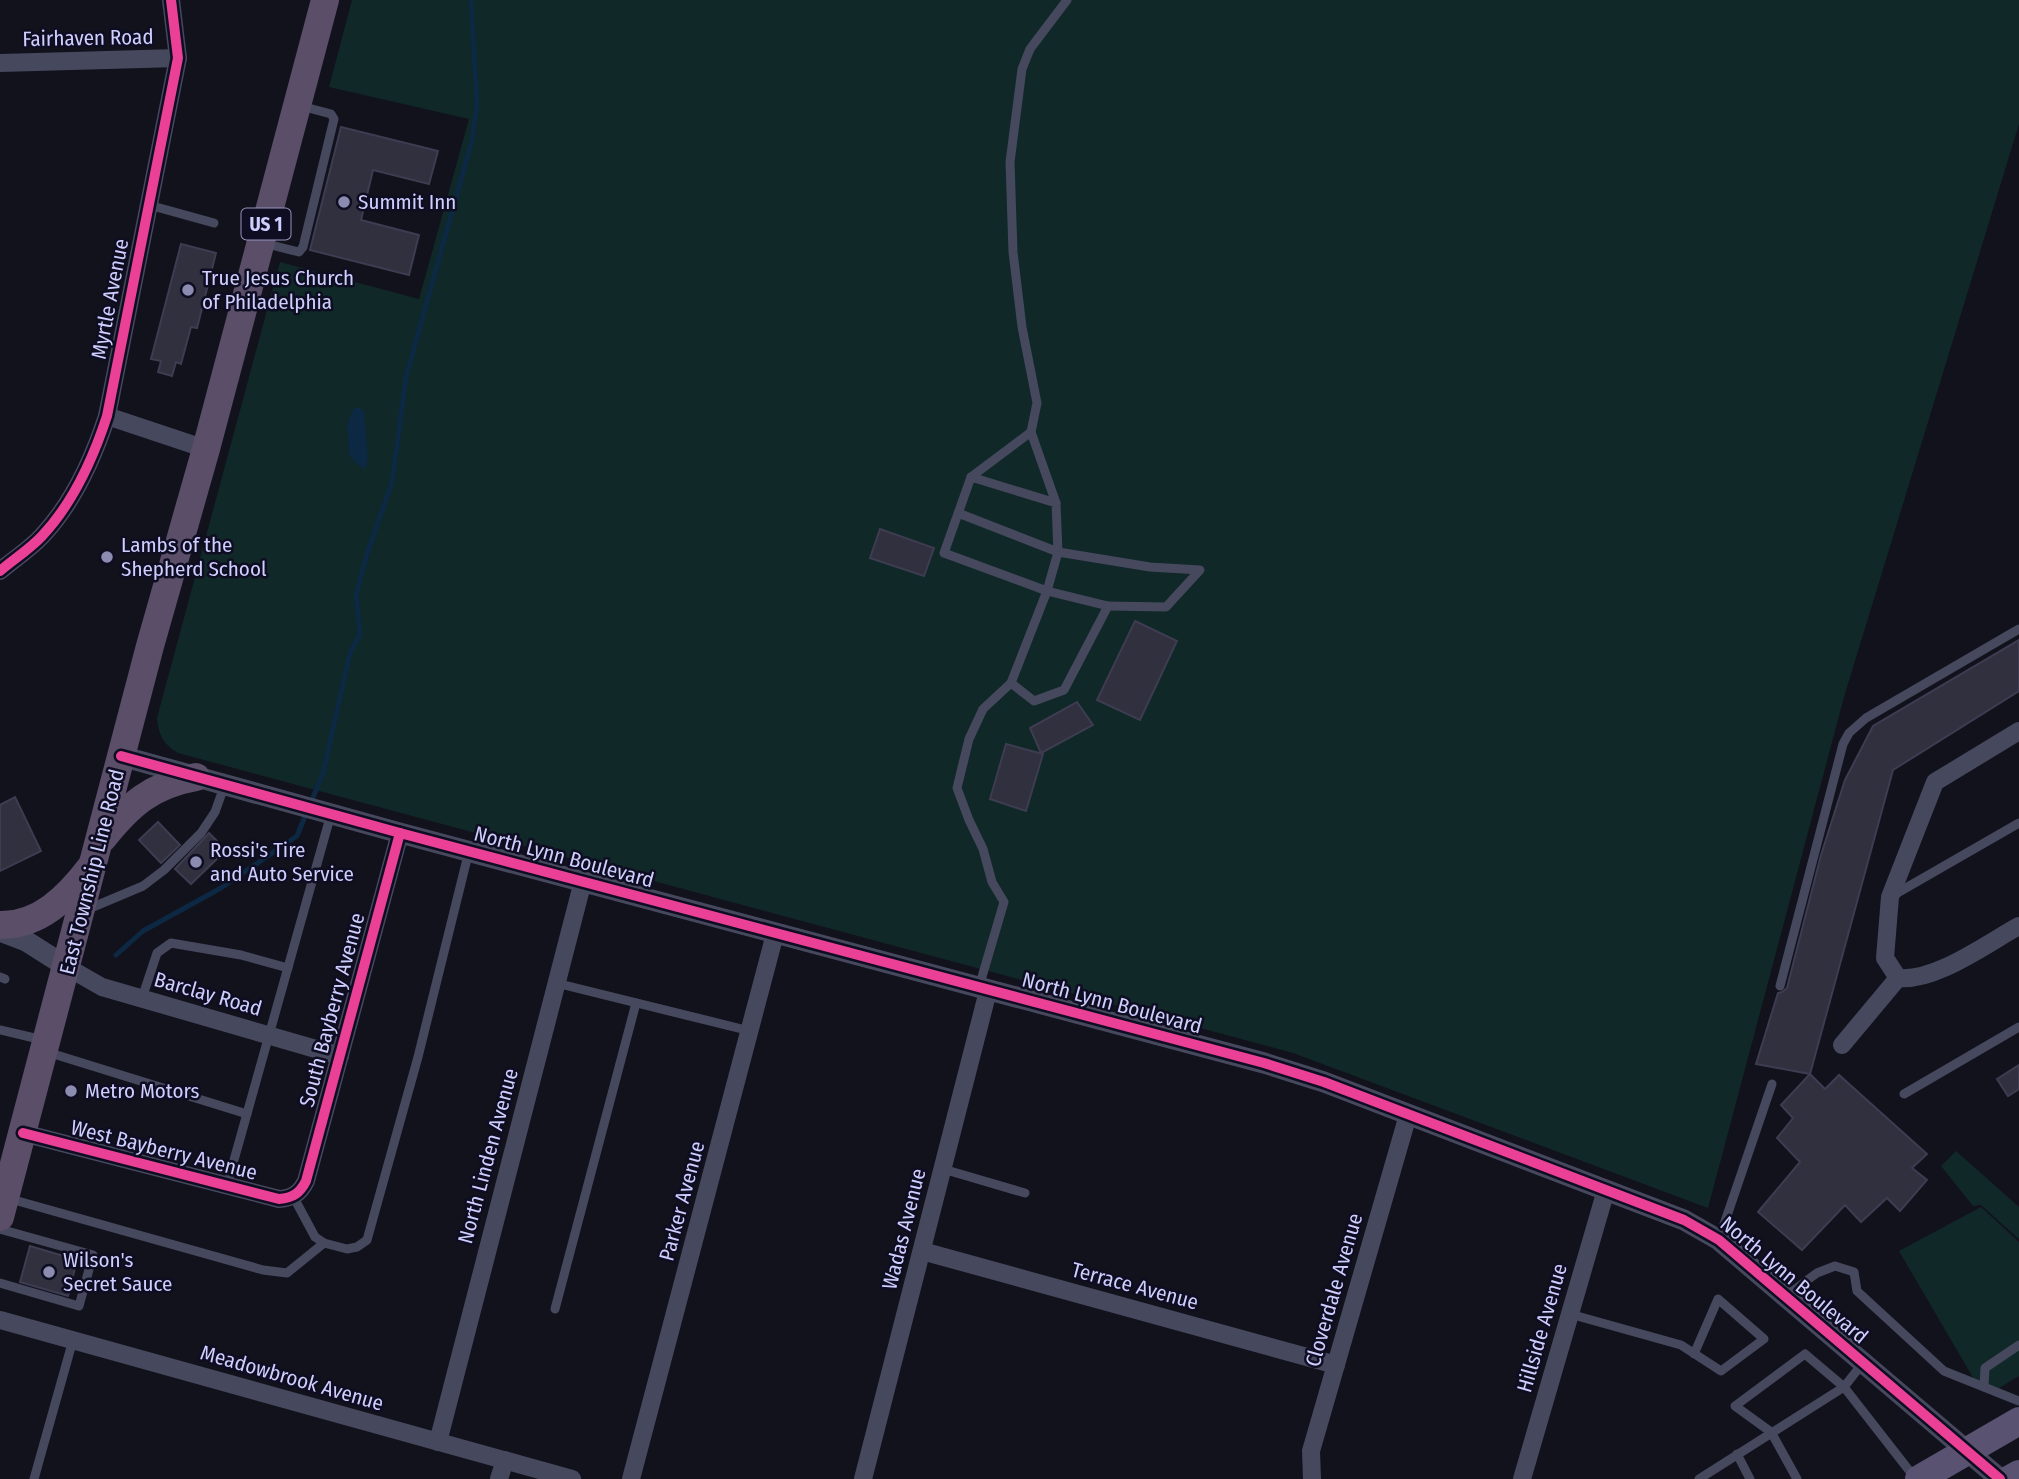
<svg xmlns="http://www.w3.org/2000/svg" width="2019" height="1479" font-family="'Fira Sans Condensed',sans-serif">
<rect width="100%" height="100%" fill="#12121d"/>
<g fill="#102827">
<path d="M352 0H2019V124L1844 697 1708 1208 1293 1053 178 753C163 744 159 736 157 718L280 262 419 299 469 119 329 87Z"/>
<polygon points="1956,1151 2019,1207 2019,1239 1981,1205 1973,1206 1941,1166"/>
<polygon points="1981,1207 2019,1242 2019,1376 1996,1390 1975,1381 1899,1251"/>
</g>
<polygon fill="#0c2843" points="354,408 360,408 364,411 368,460 365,469 359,466 349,455 347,424"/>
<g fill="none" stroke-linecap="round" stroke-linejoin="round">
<g stroke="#0c2843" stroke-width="5">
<polyline points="310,805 323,773 350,653 360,634 356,595 367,554 392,482 406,377 472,140 477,106 471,0"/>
<polyline points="116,955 143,931 221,888 297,836 306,814"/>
</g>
</g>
<g fill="#30303f" stroke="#3d3c51" stroke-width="2">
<polygon points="341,127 438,151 429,184 373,170 361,220 419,235 409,275 310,250"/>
<polygon points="181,244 216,253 197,328 191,327 181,364 176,362 172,376 158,372 161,361 151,359"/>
<polygon points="880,529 934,548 924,576 870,558"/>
<polygon points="1135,621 1177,641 1140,720 1097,700"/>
<polygon points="2019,640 2019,691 1893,770 1810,1074 1756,1064 1778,993 1782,992 1787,988 1821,855 1845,780 1873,726"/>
<polygon points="1077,702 1093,725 1041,753 1030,728"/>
<polygon points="1006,744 1043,754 1026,811 990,799"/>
<polygon points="15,797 41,851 0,871 0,805"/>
<polygon points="158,822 180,845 161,863 139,840"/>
<polygon points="209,833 226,850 191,884 175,869"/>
<polygon points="2019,1065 2019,1089 2008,1096 1997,1079"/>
<polygon points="1810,1074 1825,1089 1839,1075 1927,1154 1912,1168 1927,1180 1900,1211 1887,1198 1861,1222 1845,1205 1802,1250 1758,1212 1800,1162 1777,1138 1793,1118 1781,1105"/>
<polygon points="30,1246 77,1260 68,1296 20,1282"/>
</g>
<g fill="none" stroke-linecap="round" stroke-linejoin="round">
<g stroke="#46485e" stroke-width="9">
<polyline points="149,205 214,223"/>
<polyline points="263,243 299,252 303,247 334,119 331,114 301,106"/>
<polyline points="1031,432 1037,403 1022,327 1013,252 1010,162 1022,69 1030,49 1067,0"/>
<polyline points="971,477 1031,432 1056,503"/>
<polyline points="958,513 1058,552 1150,567 1200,570 1166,607 1108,606 1047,591 944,553 971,477 1056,503 1058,552 1047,591 1011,683 983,709 969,739 957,788 969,820 983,849 992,882 1004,902 979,987"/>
<polyline points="1011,683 1034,701 1064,690 1108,606"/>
<polyline points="1892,896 2019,823"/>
<polyline points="86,910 143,886 164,870 201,833 215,812 225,784"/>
<polyline points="0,977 5,979"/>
<polyline points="556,983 750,1031"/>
<polyline points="1780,986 1843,744 1849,733 1866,718 2019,629"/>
<polyline points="142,998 157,953 171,943 241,955 288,968"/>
<polyline points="0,1030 43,1040"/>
<polyline points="47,1052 247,1114"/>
<polyline points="1904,1094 2019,1027"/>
<polyline points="943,1169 1025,1193"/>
<polyline points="227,1185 331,814"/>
<polyline points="293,1196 315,1237 324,1243 347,1249 357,1247 367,1240 418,1057 469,851"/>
<polyline points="7,1198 263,1270 287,1273 324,1243"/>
<polyline points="0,1229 93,1255 79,1306 0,1283"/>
<polyline points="1719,1239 1772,1084"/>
<polyline points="1786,1296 1817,1273 1835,1266 1854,1272 1857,1291 1944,1371 2019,1401"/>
<polyline points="555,1309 636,1003"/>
<polyline points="1570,1314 1681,1345 1721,1371 1764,1339 1718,1299 1694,1354"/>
<polyline points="1984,1387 1985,1368 2019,1345"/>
<polyline points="1737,1454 1750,1479"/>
<polyline points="34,1479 73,1340"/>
<polyline points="1699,1479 1844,1387 1862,1364"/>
<polyline points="1797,1479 1771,1432 1735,1406 1805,1354 1844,1387 1915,1478"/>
</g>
<g stroke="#46485e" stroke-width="18">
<polyline points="0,63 178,58"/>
<polyline points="107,416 206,449"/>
<path d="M0 571C14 559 30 549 42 536 74 502 93 459 107 416L178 58 171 0"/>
<polyline points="67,967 102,987 340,1056"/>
<polyline points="1898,978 1885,958 1890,897 1935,782 2019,731"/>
<path d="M1898 978C1935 982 1986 944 2019 926"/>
<polyline points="1842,1045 1898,978"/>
<path d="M23 1133 279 1199C293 1198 300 1193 306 1181L400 833"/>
<polyline points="922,1251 1336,1365"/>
<polyline points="0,1320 572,1479"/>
<polyline points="438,1442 583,881"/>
<polyline points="499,1479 505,1460"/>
<polyline points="631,1479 775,934"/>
<polyline points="863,1479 988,991"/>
<polyline points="1312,1479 1311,1451 1408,1115"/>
<polyline points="1522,1479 1606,1190"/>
</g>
<g stroke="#46485e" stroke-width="21">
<polyline points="121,756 400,833 1264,1063 1324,1082 1684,1220 1719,1240 2000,1479"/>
<polyline points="0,931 26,941 67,967"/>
</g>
<g stroke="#595271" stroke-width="28">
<polyline points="1919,1479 2019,1421"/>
<polyline points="2010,1479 2019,1474"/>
</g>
<g stroke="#5a4e69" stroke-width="28">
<path d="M103 838C130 804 152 785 196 777"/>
<path d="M0 925C39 926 68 897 90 868"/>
<polyline points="0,1217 150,646 206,449 325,0"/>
</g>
<defs>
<g id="cycleway">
<path d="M0 571C14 559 30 549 42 536 74 502 93 459 107 416L178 58 171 0"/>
<polyline points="121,756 400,833 1264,1063 1324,1082 1684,1220 1719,1240 2000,1479"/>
<path d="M23 1133 279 1199C293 1198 300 1193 306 1181L400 833"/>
</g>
</defs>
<use href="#cycleway" stroke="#0e0d22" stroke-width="15"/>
<use href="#cycleway" stroke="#ea4096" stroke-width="10"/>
</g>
<g fill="#8c8cb0" stroke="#0e0d22" stroke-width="2.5">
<circle cx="344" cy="202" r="7"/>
<circle cx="188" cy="290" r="7"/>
<circle cx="107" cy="557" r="7"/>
<circle cx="196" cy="862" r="7"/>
<circle cx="71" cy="1091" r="7"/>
<circle cx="49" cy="1272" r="7"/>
</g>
<g text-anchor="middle" stroke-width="5" stroke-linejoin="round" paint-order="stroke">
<rect fill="#0e0d22" stroke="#9494bd" stroke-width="2" x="241.5" y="208.5" width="49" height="31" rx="5"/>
<g font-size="19" font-weight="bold" fill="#ceceff">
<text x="266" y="231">US 1</text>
</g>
<g font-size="21" fill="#ceceff" stroke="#0e0d22">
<text transform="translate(88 38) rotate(-1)" y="7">Fairhaven Road</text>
<text transform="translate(110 299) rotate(-79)" y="7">Myrtle Avenue</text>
<text transform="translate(564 857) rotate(15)" y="7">North Lynn Boulevard</text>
<text transform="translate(92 872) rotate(-76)" y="7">East Township Line Road</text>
<text transform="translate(208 994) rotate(16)" y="7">Barclay Road</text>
<text transform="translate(1112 1003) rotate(15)" y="7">North Lynn Boulevard</text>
<text transform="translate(332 1010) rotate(-75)" y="7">South Bayberry Avenue</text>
<text transform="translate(164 1150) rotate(14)" y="7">West Bayberry Avenue</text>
<text transform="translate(488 1156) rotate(-75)" y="7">North Linden Avenue</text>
<text transform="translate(682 1201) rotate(-75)" y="7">Parker Avenue</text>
<text transform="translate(904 1229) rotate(-76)" y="7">Wadas Avenue</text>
<text transform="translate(1794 1280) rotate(40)" y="7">North Lynn Boulevard</text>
<text transform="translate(1135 1286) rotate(15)" y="7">Terrace Avenue</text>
<text transform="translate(1334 1290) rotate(-74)" y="7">Cloverdale Avenue</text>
<text transform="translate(1542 1328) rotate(-74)" y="7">Hillside Avenue</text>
<text transform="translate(292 1378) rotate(16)" y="7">Meadowbrook Avenue</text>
</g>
<g font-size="21" fill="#ceceff" stroke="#0e0d22" text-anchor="start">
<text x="358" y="209">Summit Inn</text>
<text x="202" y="285">True Jesus Church<tspan x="202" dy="24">of Philadelphia</tspan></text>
<text x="121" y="552">Lambs of the<tspan x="121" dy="24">Shepherd School</tspan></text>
<text x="210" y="857">Rossi's Tire<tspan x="210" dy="24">and Auto Service</tspan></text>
<text x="85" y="1098">Metro Motors</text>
<text x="63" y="1267">Wilson's<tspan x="63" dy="24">Secret Sauce</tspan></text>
</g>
</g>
</svg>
